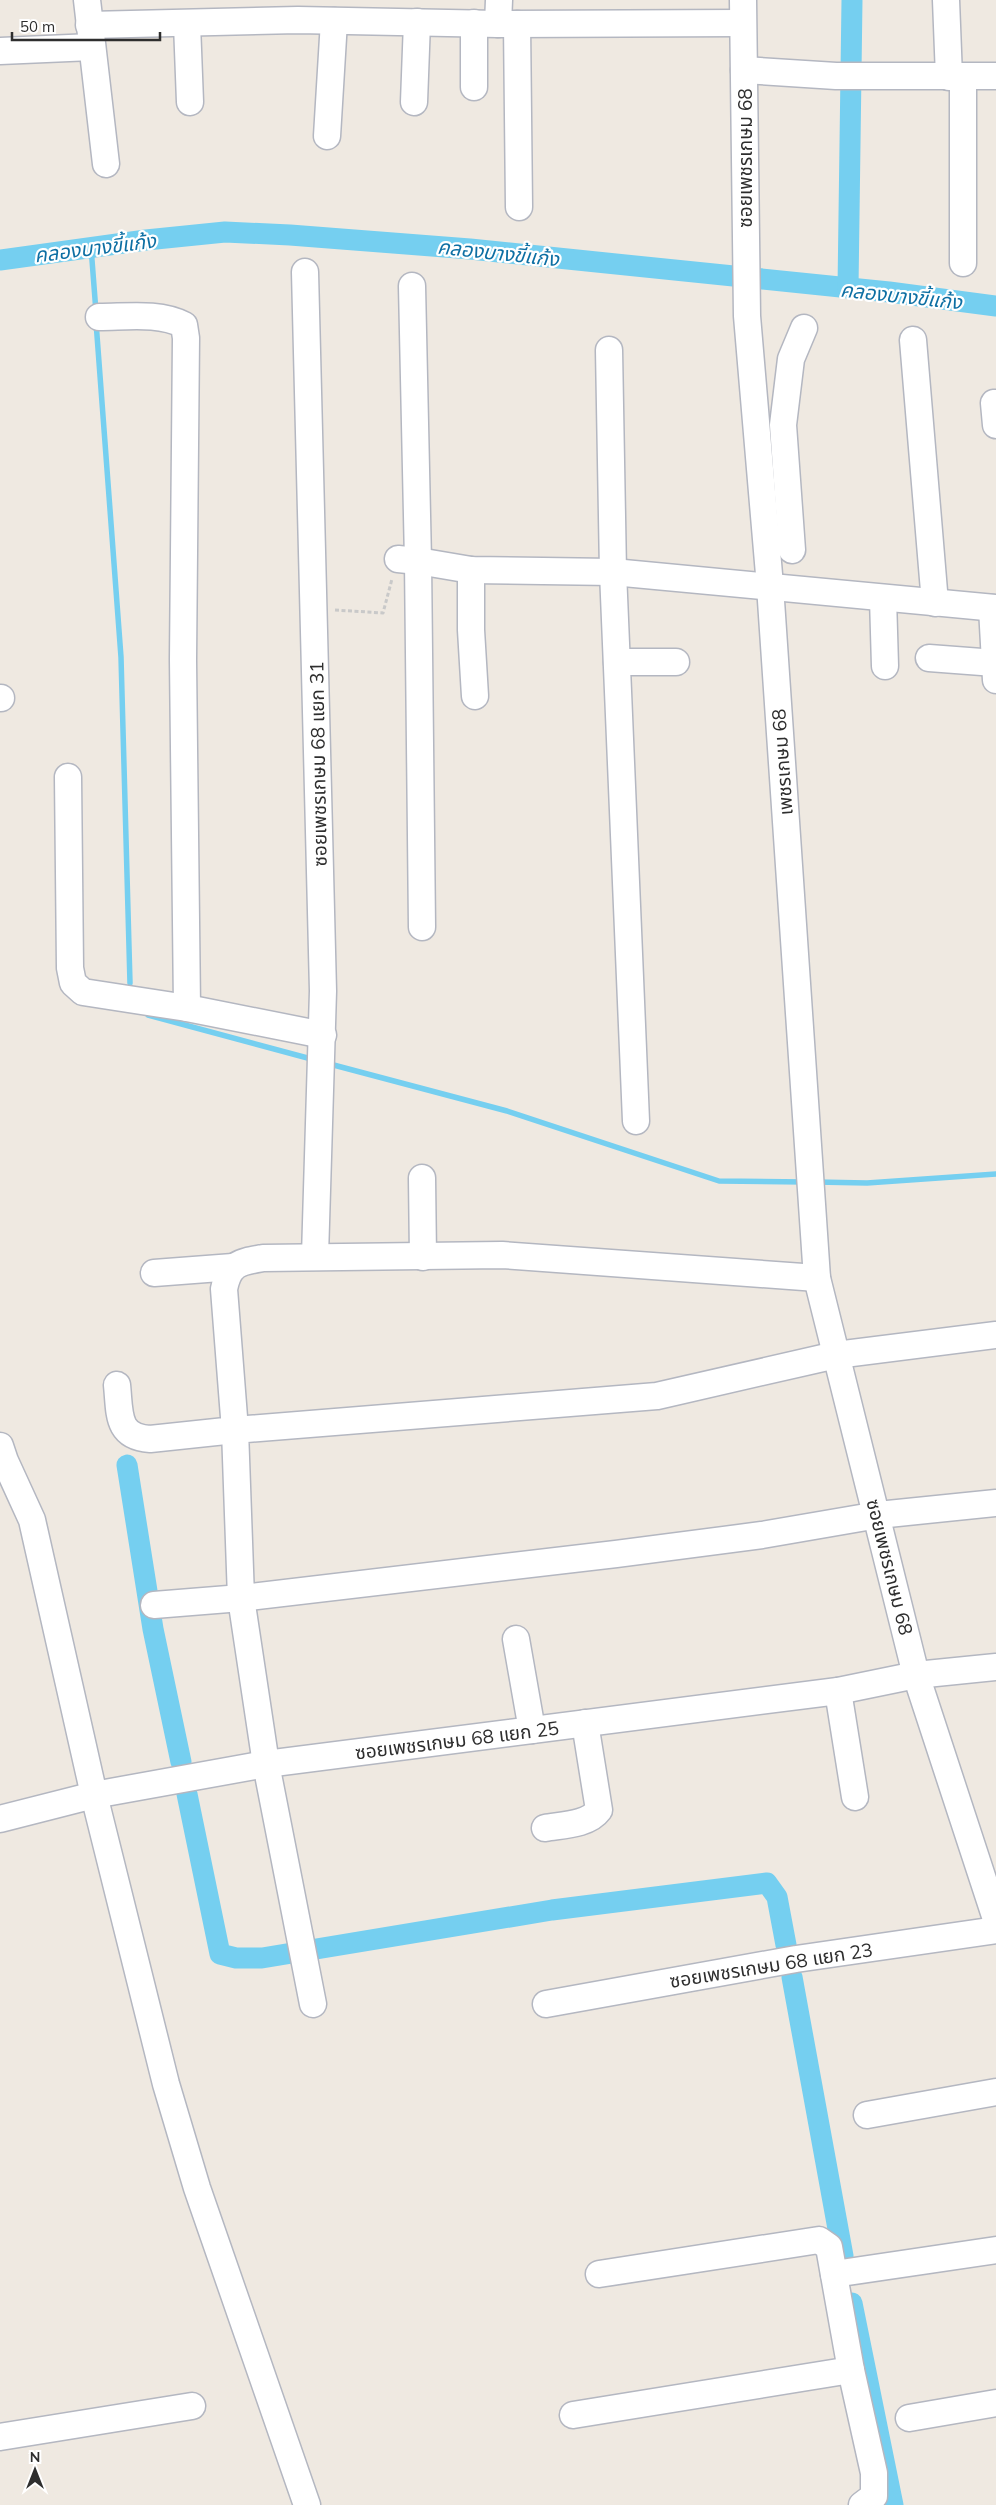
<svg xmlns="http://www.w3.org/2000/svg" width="996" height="2505" font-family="Mulish,'Noto Sans Thai',sans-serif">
<rect width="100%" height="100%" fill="#efe9e1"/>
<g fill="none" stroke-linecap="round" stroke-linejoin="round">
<g stroke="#75cff0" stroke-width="5.5">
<polyline points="91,247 96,312"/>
<polyline points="96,322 121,657 130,983"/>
<polyline points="148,1015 315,1060"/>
<polyline points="326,1063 507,1111 719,1181 805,1182"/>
<polyline points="816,1182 867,1183 996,1174"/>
</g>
<g stroke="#75cff0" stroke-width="21">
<polyline points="0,260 146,240 225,232 290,235 470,249 889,292 996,306"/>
<polyline points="848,288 852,0"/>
<polyline points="127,1465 153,1629 181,1762"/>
<polyline points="187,1794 220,1954 236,1958 262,1958 552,1910 767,1883 777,1897 786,1945"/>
<polyline points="792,1977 843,2256"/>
<polyline points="852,2303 893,2505"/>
</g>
<defs>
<g id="minor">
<polyline points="87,0 106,164"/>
<polyline points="743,0 747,316 770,586 817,1278 916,1675 996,1919"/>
<polyline points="946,0 949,77"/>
<polyline points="474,23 474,87"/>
<polyline points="187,24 190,102"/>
<polyline points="498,24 499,0"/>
<polyline points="517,24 519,207"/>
<polyline points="89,25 298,20 498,24 742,23"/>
<polyline points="0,51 92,47"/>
<polyline points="744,70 836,76 996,76"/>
<polyline points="963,77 963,263"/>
<polyline points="414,102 417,22"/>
<polyline points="327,136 334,21"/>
<polyline points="305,272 323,991 315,1256"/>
<polyline points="412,286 418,561 422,927"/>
<path d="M99 317C127 317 159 312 184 325L186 338 183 660 187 1008"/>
<polyline points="913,340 935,603"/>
<polyline points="609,350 613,572 636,1121"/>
<polyline points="994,403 996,425"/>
<polyline points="792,550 783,425 791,359 804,328"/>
<polyline points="398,559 418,561 471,570 613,572 996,608"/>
<polyline points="471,570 471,630 475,696"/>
<polyline points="883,598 885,666"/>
<polyline points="992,608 996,680"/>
<polyline points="929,658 995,663"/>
<polyline points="617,662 676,662"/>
<polyline points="0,698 1,698"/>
<polyline points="68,777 70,968 73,983 83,992 187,1008 323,1035"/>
<polyline points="422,1178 423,1257"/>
<polyline points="154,1273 233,1267"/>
<path d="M117 1385C120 1413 116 1437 150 1439L235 1430 224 1289C229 1263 240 1262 263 1258L502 1255 817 1278"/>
<polyline points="0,1446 5,1461 32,1520 94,1795 166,2084 197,2188 307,2505"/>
<polyline points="154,1605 241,1598 616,1554 762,1535 878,1515 996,1503"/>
<polyline points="516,1639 532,1730"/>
<polyline points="838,1691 855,1797"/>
<polyline points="0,1819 94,1795 266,1764 838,1691 916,1675 996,1667"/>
<path d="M545 1828C562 1825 588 1825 599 1810L585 1723"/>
<polyline points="313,2004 266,1764 241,1598 235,1430 657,1396 836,1355 996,1335"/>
<polyline points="546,2004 796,1959 996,1930"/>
<polyline points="867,2115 996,2092"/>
<polyline points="599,2274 819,2240 829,2247 851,2370 874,2473 874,2496 862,2505"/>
<polyline points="834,2274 996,2250"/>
<polyline points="573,2415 851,2370"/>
<polyline points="909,2418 996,2403"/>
<polyline points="0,2437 192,2406"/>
</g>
</defs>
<use href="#minor" stroke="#b4b7c1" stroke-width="29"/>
<polyline stroke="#c9c9c9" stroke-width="3" stroke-dasharray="4 2.5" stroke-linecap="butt" points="335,610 383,613 392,579"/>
<use href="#minor" stroke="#fff" stroke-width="26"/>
</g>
<g text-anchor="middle" stroke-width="4.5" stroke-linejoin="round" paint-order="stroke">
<g font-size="19" fill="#2e2e2e" stroke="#fff">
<text transform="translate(745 158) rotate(-90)" y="7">ซอยเพชรเกษม 68</text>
<text transform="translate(782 762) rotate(-94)" y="7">เพชรเกษม 68</text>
<text transform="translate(318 764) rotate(-91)" y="7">ซอยเพชรเกษม 68 แยก 31</text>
<text transform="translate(890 1567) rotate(76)" y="7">ซอยเพชรเกษม 68</text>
<text transform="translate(457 1740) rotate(-7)" y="7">ซอยเพชรเกษม 68 แยก 25</text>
<text transform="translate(771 1965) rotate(-9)" y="7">ซอยเพชรเกษม 68 แยก 23</text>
</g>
<g font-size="20" font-style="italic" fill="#0d6fa3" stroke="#fff">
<text transform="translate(95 248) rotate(-7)" y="7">คลองบางขี้แก้ง</text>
<text transform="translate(498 253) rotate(6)" y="7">คลองบางขี้แก้ง</text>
<text transform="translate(901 296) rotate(6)" y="7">คลองบางขี้แก้ง</text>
</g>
</g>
<g transform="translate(35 2470)" stroke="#ffffff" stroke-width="4" paint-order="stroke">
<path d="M0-4L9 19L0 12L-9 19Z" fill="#2e2e2e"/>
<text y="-8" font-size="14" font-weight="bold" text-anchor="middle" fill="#2e2e2e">N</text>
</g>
<path d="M12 32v8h148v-8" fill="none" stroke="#2e2e2e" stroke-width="2.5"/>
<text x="20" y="32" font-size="15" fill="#2e2e2e" stroke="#ffffff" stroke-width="4" paint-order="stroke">50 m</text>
</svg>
